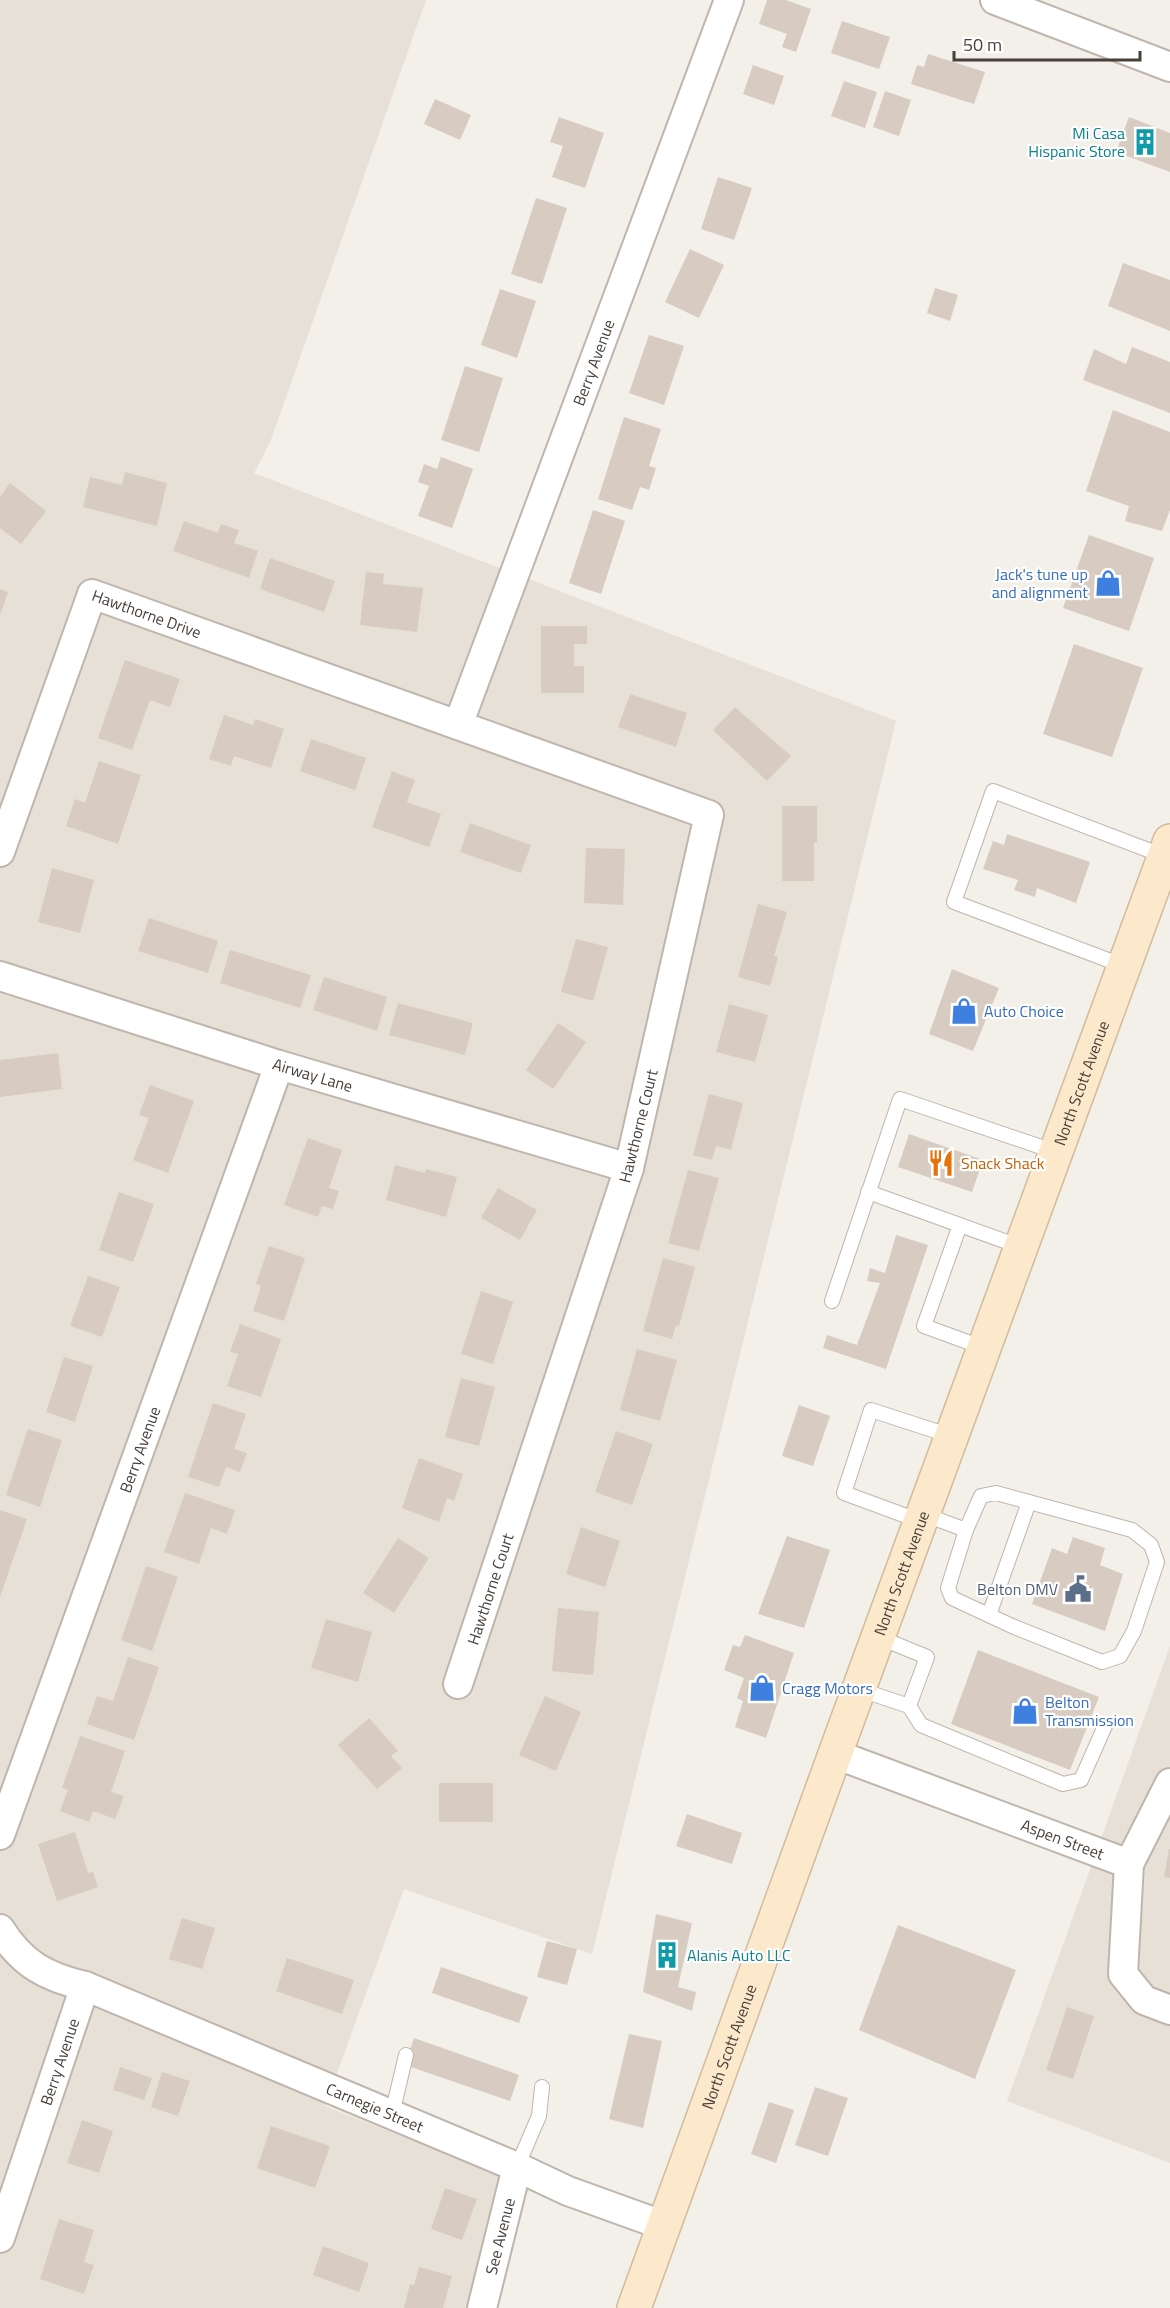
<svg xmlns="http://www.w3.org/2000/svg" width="1170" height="2308" font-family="'Titillium Web',sans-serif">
<rect width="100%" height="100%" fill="#f3efe9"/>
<g fill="#e7e0d7">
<polygon points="0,0 426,0 271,440 254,473 896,721 592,1954 404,1889 325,2106 500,2175 468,2308 0,2308"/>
<polygon points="1170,1646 1170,2163 1007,2101"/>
</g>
<g fill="#d8ccc2">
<polygon points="767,0 786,0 811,9 796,52 782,47 787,34 759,24"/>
<polygon points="842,21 890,37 879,69 831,53"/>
<polygon points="928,54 985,72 974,104 911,84 917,65 924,67"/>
<polygon points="753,65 784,76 774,105 743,94"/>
<polygon points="844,81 877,92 865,128 831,116"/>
<polygon points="885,91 911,100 899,136 873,127"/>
<polygon points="435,99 471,115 460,140 424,124"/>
<polygon points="559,117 604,133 585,188 552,177 563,146 550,142"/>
<polygon points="1129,117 1170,133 1170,172 1116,152"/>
<polygon points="718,177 752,188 734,240 701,229"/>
<polygon points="536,198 567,208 542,284 511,274"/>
<polygon points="690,249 724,265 699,318 665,302"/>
<polygon points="1123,263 1170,280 1170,331 1108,306"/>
<polygon points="935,288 958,295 950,321 927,313"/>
<polygon points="500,289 536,301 517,358 481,345"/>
<polygon points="649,335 684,346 664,405 629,393"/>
<polygon points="1132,347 1170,362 1170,413 1083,380 1094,349 1126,364"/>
<polygon points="465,366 503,378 479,452 441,440"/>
<polygon points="1113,410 1170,432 1170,510 1162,531 1125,521 1129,506 1086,491"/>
<polygon points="624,417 661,429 649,466 656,468 649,490 640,487 632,510 598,499"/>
<polygon points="441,457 473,469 452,528 418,516 429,486 418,482 424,464 437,469"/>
<polygon points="125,472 167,483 157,526 83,507 90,477 122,485"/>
<polygon points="10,483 46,511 21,544 0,528 0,497"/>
<polygon points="593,510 625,521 601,594 569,583"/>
<polygon points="184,521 218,533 221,524 239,530 234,543 258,551 249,578 173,551"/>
<polygon points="1089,535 1154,558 1129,631 1063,608"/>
<polygon points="270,558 335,581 324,612 260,589"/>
<polygon points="366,572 384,574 383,584 423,588 417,632 360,625"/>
<polygon points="0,589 8,592 0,615"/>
<polygon points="541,626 587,626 587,644 574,644 574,666 584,666 584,693 541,693"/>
<polygon points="1074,644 1143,668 1112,757 1043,734"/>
<polygon points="125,660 180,679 170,707 150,700 132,750 98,738"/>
<polygon points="630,694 687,713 676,747 618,727"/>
<polygon points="735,707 791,756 767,781 713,730"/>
<polygon points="224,715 253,725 255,719 284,729 271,768 234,756 231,766 209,759"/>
<polygon points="311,739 366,758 355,790 300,771"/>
<polygon points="99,761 141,775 118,844 66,826 75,799 85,803"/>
<polygon points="392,771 415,780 407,802 441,814 429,847 372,827"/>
<polygon points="782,806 817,806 817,842 814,843 814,881 782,881"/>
<polygon points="470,823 531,845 521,873 460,852"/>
<polygon points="1007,834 1090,862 1076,903 1037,888 1035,897 1014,890 1018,880 983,869 993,841 1004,845"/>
<polygon points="586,848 625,849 623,905 584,903"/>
<polygon points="52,868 94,880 80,933 38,922"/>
<polygon points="758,904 787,912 774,956 778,957 770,986 738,977"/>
<polygon points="149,918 218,941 208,973 138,951"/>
<polygon points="576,939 608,947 593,1001 561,992"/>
<polygon points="230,950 311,975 300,1008 220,983"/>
<polygon points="952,969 999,988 973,1051 929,1034"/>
<polygon points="324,977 387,997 377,1031 313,1010"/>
<polygon points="398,1003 473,1023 465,1055 389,1035"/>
<polygon points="729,1004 768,1015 755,1062 716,1052"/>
<polygon points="558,1023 586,1042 553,1089 526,1070"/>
<polygon points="58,1053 62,1089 0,1097 0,1060"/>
<polygon points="150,1085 194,1101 168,1173 133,1160 149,1118 139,1115"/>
<polygon points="709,1094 743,1103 731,1150 716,1146 712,1160 693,1155"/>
<polygon points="909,1134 983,1160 972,1192 898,1167"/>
<polygon points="308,1138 342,1150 329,1188 339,1191 333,1209 322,1206 318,1217 284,1205"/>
<polygon points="395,1165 425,1173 426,1169 457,1177 446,1217 386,1200"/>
<polygon points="688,1170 719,1178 699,1251 668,1243"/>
<polygon points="498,1188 537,1210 520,1240 481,1218"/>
<polygon points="119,1192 154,1204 133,1262 99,1250"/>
<polygon points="896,1235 928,1245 886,1369 823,1348 827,1335 857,1345 880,1283 867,1281 870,1268 885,1273"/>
<polygon points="269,1246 305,1258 284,1321 253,1311 261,1286 256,1284"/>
<polygon points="663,1258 695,1267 679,1326 676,1325 672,1339 643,1331"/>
<polygon points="88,1276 120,1287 102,1337 70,1326"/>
<polygon points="481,1291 513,1302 493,1364 461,1354"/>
<polygon points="240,1324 281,1339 261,1397 227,1386 238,1354 230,1352"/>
<polygon points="637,1349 677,1360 660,1421 620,1410"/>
<polygon points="64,1357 93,1366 75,1422 46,1412"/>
<polygon points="461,1378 495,1387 479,1446 445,1437"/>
<polygon points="213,1403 246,1414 234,1449 247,1453 240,1472 226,1467 219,1487 188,1477"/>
<polygon points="799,1405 830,1416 813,1466 782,1456"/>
<polygon points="28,1429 62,1440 40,1507 6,1495"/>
<polygon points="616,1431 653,1444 632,1505 595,1492"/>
<polygon points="419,1458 463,1474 454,1501 447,1498 439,1522 402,1508"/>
<polygon points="185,1493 235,1510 227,1534 211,1528 199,1564 164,1552"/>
<polygon points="0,1510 27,1519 0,1597"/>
<polygon points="581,1527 620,1541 605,1587 566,1574"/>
<polygon points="787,1536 830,1550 804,1628 758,1614"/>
<polygon points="1073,1537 1105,1548 1100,1565 1123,1574 1105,1631 1032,1604 1052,1548 1067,1554"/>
<polygon points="398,1538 429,1558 394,1613 363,1593"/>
<polygon points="146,1566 178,1577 152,1651 121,1640"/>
<polygon points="558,1608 599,1612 593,1675 552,1671"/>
<polygon points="326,1619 372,1632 358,1682 311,1668"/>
<polygon points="745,1635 794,1653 766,1738 735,1727 743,1701 737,1698 744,1678 724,1670 733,1645 740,1647"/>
<polygon points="978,1650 1099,1697 1070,1770 951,1724"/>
<polygon points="128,1657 159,1667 134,1740 87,1724 97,1696 113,1701"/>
<polygon points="545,1696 581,1712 556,1771 519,1755"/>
<polygon points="369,1718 398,1751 391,1756 402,1768 377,1789 338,1745"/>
<polygon points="80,1736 125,1751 111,1792 124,1796 115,1819 93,1811 89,1822 60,1811 68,1790 62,1788"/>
<rect x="439" y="1783" width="54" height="39"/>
<polygon points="687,1814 742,1833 732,1864 676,1846"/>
<polygon points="75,1832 88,1873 93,1872 98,1887 57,1901 38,1844"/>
<polygon points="1169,1849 1170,1849 1170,1878 1164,1877"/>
<polygon points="656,1914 692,1923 678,1987 696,1992 692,2011 643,1992"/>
<polygon points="182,1918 215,1928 202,1969 169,1959"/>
<polygon points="898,1925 1016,1970 975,2079 859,2030"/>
<polygon points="547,1941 577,1949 567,1985 537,1977"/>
<polygon points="287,1958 354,1980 342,2014 276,1991"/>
<polygon points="441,1967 528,1997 519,2023 432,1993"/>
<polygon points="1067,2007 1094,2016 1073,2079 1046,2070"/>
<polygon points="629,2034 662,2041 643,2128 609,2119"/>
<polygon points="414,2038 519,2075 510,2101 405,2065"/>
<polygon points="120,2067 152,2078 144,2100 113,2090"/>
<polygon points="162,2072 190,2081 178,2116 151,2107"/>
<polygon points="815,2087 848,2098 828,2156 795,2145"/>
<polygon points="769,2102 794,2110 776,2163 751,2154"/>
<polygon points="82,2120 113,2131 99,2173 67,2163"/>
<polygon points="271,2126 330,2146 315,2188 257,2168"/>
<polygon points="445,2188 477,2199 462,2240 431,2229"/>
<polygon points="59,2219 94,2230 84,2262 94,2265 84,2294 40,2279"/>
<polygon points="323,2246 369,2263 359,2292 313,2275"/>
<polygon points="419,2267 452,2276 443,2308 404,2308 410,2284 414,2285"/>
</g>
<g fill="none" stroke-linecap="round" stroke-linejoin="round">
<defs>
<g id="lane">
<polyline points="1124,966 954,902 993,791 1164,856"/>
<polyline points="868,1192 1021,1247"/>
<polyline points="960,1225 924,1326 984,1348"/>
<polyline points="832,1301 900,1099 1056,1152"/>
<polyline points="923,1514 966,1530 948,1588 952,1598 1012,1626 1102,1662 1120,1656 1134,1631 1157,1562 1151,1545 1132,1530 996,1493 981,1496 966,1530"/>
<polyline points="920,1521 844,1493 871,1410 951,1436"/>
<polyline points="989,1615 1029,1502"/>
<polyline points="878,1637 927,1657 909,1706"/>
<polyline points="858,1689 909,1706 921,1725 1063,1784 1081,1780 1105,1726"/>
<polyline points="392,2114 406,2055"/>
<polyline points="517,2167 539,2116 542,2087"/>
</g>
<g id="street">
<polyline points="995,0 1170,67"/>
<path id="s1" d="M458 725 729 0"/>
<path id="s2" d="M0 852 92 594 709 815 629 1168 458 1684"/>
<path id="s3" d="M0 976 279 1065 629 1168"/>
<path id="s4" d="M835 1754 1129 1864 1123 1974 1144 2000 1170 2010"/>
<path id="s5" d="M0 1835 279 1065"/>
<polyline points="1129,1864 1170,1783"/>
<path id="s6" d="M0 1929C22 1964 46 1977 85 1986L517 2167 568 2191 665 2226"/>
<path id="s7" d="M0 2238 85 1986"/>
<path id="s8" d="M482 2308 517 2167"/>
</g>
<g id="secondary">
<path id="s9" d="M634 2308 835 1754 1170 841"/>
</g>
</defs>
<use href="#lane" stroke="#bfb5ac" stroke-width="16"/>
<use href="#street" stroke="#bfb5ac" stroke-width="32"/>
<use href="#secondary" stroke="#d1bb9b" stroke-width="36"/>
<use href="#lane" stroke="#fff" stroke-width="14"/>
<use href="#street" stroke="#fff" stroke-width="28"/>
<use href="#secondary" stroke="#fce9cb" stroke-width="33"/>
</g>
<defs>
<symbol id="building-bare" viewBox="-9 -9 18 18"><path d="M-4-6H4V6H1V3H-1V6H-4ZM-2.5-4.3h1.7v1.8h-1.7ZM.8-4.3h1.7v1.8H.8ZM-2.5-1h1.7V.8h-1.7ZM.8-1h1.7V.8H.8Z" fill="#0f9aa8" stroke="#fff" stroke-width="2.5" paint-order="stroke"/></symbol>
<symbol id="shop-bare" viewBox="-9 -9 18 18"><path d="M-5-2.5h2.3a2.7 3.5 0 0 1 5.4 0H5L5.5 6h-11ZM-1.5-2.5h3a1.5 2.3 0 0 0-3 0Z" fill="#3f7fe0" stroke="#fff" stroke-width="2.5" paint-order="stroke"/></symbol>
<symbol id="restaurant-bare" viewBox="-9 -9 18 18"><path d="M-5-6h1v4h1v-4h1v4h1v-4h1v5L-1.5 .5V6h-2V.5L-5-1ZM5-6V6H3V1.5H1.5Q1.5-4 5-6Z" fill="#e8710a" stroke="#fff" stroke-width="2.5" paint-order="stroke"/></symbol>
<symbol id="civic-bare" viewBox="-9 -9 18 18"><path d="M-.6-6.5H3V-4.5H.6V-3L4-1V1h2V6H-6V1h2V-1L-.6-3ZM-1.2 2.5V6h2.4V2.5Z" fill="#5c6f8a" stroke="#fff" stroke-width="2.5" paint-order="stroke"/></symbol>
</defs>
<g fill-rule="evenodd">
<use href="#building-bare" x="1126" y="123" width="38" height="38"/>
<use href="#shop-bare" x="1089" y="564" width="38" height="38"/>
<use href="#shop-bare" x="945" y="992" width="38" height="38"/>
<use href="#restaurant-bare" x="922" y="1144" width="38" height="38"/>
<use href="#civic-bare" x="1059" y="1570" width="38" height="38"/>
<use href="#shop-bare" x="743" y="1669" width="38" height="38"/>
<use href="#shop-bare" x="1006" y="1692" width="38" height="38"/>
<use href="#building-bare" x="648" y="1936" width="38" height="38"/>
</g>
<g text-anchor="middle" stroke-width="4.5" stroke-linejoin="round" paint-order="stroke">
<g font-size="16" fill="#0d838f" stroke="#fff" text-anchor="end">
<text x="1125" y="139">Mi Casa<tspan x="1125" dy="18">Hispanic Store</tspan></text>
<text x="687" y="1961" text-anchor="start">Alanis Auto LLC</text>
</g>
<g font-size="16" fill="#473f38" stroke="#fff">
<text dy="6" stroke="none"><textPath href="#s1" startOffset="387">Berry Avenue</textPath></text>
<text dy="6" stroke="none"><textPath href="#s2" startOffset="332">Hawthorne Drive</textPath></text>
<text dy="6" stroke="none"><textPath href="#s3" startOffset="328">Airway Lane</textPath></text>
<text dy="6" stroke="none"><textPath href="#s9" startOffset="1304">North Scott Avenue</textPath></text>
<text transform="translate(638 1126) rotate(-76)" y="6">Hawthorne Court</text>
<text dy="6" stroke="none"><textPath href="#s5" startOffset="410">Berry Avenue</textPath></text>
<text dy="6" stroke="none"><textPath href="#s9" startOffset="782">North Scott Avenue</textPath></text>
<text transform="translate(490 1589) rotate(-72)" y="6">Hawthorne Court</text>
<text dy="6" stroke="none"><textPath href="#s4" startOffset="243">Aspen Street</textPath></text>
<text dy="6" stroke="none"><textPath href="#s9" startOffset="278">North Scott Avenue</textPath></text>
<text dy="6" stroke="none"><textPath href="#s7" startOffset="186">Berry Avenue</textPath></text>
<text dy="6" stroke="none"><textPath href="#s6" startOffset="420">Carnegie Street</textPath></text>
<text dy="6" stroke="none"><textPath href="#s8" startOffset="74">See Avenue</textPath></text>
</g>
<g font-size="16" fill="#366cbe" stroke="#fff" text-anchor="start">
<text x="1088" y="580" text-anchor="end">Jack's tune up<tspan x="1088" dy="18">and alignment</tspan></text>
<text x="984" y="1017">Auto Choice</text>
<text x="782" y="1694">Cragg Motors</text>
<text x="1045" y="1708">Belton<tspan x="1045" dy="18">Transmission</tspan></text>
</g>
<g font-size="16" fill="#c56008" stroke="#fff" text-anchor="start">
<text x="961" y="1169">Snack Shack</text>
</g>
<g font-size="16" fill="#4e5e75" stroke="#fff" text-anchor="end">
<text x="1058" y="1595">Belton DMV</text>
</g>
</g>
<path d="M954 51v9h186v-9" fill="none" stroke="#473f38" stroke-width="3"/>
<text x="963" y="51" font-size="18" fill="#473f38" stroke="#ffffff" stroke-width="4.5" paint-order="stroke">50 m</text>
</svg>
